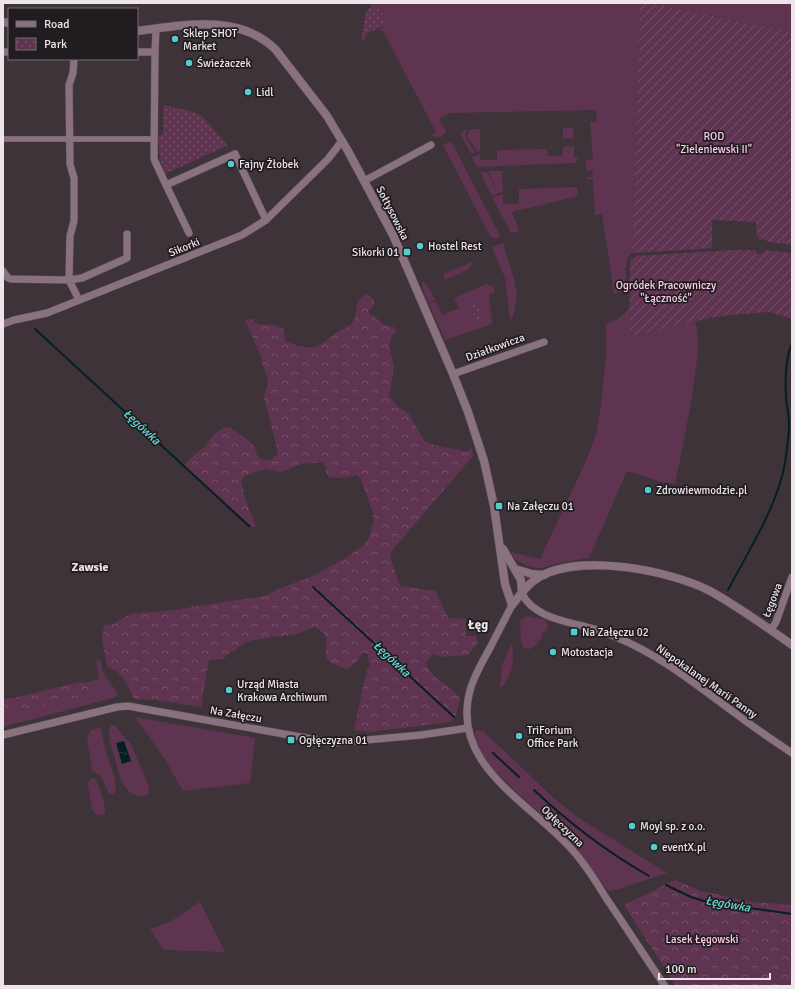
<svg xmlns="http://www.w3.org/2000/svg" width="795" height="989" font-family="Signika,sans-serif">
<defs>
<pattern id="forest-crowns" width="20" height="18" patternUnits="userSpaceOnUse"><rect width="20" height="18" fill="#5f3450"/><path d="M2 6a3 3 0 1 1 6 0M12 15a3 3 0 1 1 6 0" fill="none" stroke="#765169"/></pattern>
<pattern id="park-dots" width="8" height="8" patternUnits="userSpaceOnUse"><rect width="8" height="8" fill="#5f3450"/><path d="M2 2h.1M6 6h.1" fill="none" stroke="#765169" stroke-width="1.8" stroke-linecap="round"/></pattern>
<pattern id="garden-furrows" width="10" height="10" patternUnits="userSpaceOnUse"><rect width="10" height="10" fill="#5f3450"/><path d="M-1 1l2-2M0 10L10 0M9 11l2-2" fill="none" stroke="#765169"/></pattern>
<pattern id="water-ripples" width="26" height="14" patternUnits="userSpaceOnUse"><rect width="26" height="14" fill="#06201f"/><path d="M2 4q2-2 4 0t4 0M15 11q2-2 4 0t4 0" fill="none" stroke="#2a4040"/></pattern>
</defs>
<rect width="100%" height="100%" fill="#3d3339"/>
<g fill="#5f3450">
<path d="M370 3H640L632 253 627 258 625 289 614 294 602 214 595 215 593 179 587 180V177H593L592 170 586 171V160L593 159 590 122H597L596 110 450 113 439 119 446 131C442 138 436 138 430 135L436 132 384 33 379 29 388 25 378 7H371Z"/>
<polygon points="648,3 792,3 792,32"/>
<polygon points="563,128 573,128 574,138 563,139"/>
<polygon points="466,129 467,129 465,136 475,152 471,154 460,133"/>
<polygon points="470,129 480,129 480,151 477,151 467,136"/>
<polygon points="451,141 497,230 500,237 495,239 490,236 443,145"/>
<polygon points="574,146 574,158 580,157 575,163 477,167 472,157 480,154 480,160 497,160 497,150 547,149 548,156 563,156 563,147"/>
<polygon points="488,171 502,171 503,192 498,193"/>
<polygon points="480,172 487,172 498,193 492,196"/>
<polygon points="577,187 578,196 512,212 519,231 511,233 492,197 503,194 503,204 519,204 519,189"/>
<polygon points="503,243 514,279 517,295 513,317 510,319 505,278 492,247"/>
<polygon points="472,262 473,264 467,270 445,280 443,274"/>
<polygon points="422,282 424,282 430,290 435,300 428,303 422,287"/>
<polygon points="488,283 489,286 493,287 495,293 489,294 492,324 445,340 429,304 436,301 442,315 459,308 454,298"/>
<path d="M629 309V330L635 336 695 321C701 343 696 367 693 389 688 421 682 452 675 484L662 482 627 471 589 558C578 559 567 562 555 564 550 565 545 568 540 568 530 568 514 562 511 552L540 559 586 461 596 434 601 405 606 356V324L618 319Z"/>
<path d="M527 616 546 620 548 626 546 632 544 631 541 634 543 636C537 643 533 652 524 648L521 644 520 621 521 619Z"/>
<path d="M512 643C514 661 514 672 502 687H500L502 665Z"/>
<polygon points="100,660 104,674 118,694 113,698 3,727 3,715 50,704 88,685 84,683 99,679 96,661"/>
<polygon points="135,717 255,738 250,783 183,791 164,758"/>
<path d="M111 725H114L131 744 149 787V793C144 797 141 797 135 795 121 789 118 771 115 758 112 749 106 735 111 725Z"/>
<path d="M97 728 101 729C103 737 104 744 106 752 109 761 120 788 114 795L109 794 102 777 92 770 87 739 90 731Z"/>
<polygon points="476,730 483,731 556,800 579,818 667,873 619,889 608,891 578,850 532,806 510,786 485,760 474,740"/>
<path d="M91 778 95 779C99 785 106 806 105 813L101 815H96L92 809 88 786V783Z"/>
<polygon points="200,902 225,952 164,950 150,929 170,922"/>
</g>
<g fill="url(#forest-crowns)">
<path d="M367 294 372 298 375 303 368 312 383 324 394 327 397 332 392 335 389 345 394 367 389 396 397 406 409 414 425 442 438 446 461 450 465 452 472 448 473 456 390 553 391 559 400 586 436 591 448 618 466 619V636H476L478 643 468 655 443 657 433 654 426 663C430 675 435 677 445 684 451 688 455 693 460 698L456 715 450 722 370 732 354 730 364 682 369 666 368 654 363 652 357 662 347 669 336 665 327 660C323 645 333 635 314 627 307 629 301 634 293 635 279 637 264 637 250 641 240 644 235 652 226 655L224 659 209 660 201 707 156 700 134 699C128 686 122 670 107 667L102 639 104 625 114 624 124 617 135 613 166 611 265 596 276 590 313 576 349 556 365 544 369 537 374 521 372 511 361 479 357 475 340 478 329 477 326 472V467L323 462 301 464 281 472 265 469 255 472 245 476 241 481 245 498 256 527H252L184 465 195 454 205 447 215 433 225 427C226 427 230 428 231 428 234 430 251 442 253 445 256 448 255 453 258 456 265 464 274 460 278 452L264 398C264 393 268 387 268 382 268 374 261 365 261 356L245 320 252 319 256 324C267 325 275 323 284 329V335L285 341C299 346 310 352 324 342 328 339 331 336 336 333 341 329 348 328 352 323 360 312 352 300 367 294Z"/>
<polygon points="80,682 84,683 90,688 89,694 84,697 3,715 3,699 13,698"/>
<polygon points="675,880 698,890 751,902 792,905 792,986 676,986 624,905"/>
</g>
<g fill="url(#park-dots)">
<polygon points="371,7 378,7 388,25 368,32 364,40 361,41 366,12"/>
<polygon points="165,105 189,111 201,115 228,145 165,174 160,158 158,138 163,133 163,107"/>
<polygon points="479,302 483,321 478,323 471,306"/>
</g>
<g fill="url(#garden-furrows)">
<polygon points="640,3 648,3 792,32 792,245 769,242 765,240 759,239 757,236 756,222 712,220 712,248 632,253"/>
<polygon points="733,250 756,250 757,254 762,254 765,250 792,253 792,319 769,312 729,315 709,318 635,336 629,330 630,261 636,256"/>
</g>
<polygon fill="url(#water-ripples)" points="124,741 131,761 122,764 116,743"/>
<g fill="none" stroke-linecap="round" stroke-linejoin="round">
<g stroke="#06201f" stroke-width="2">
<polyline points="35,329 249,526"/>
<polyline points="313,587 454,717"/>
<path d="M728 590C749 550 777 507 785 463 787 450 789 436 789 423 789 414 786 405 786 396 785 378 785 359 792 343"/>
<polyline points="493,753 519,777"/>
<path d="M534 790C569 823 607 852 649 876"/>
<polyline points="666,885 691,897 707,902 792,914"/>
</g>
<defs>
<polyline id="pedestrian" points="3,139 154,139"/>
<g id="minor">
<polyline points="3,52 9,52"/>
<polyline points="137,52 155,52 156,29"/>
<polyline points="155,52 154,159 166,185 235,154 266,220"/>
<polyline points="74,59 73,73 69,85 70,164 74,178 74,221 70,236 69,280 82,278 127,258 127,234"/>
<polyline points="364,181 431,145"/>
<polyline points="166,185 189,233"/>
<polyline points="3,271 8,278 11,279 69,280 79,300"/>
<polyline points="3,324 14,320 47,313 242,235 266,220 328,159 342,141"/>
<polyline points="453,374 544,342"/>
<path d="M522 594C535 618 566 621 590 628 599 630 608 634 616 637 662 656 699 687 739 716 756 729 774 741 792 753"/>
<path d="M512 605C505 619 498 632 491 646 484 659 476 672 471 687 447 766 533 803 575 853 587 867 597 883 606 898 626 927 645 957 665 986"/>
<polyline points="771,630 776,622 792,577"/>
<polyline points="3,735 117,707 128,706 334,743 421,735 468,728"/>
</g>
<g id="tertiary">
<polyline points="3,22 9,23"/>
<path d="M137 31C184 25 239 13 276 50L327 116 348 151 393 235 453 374 468 412 484 461 494 506 505 584 512 605"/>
<polyline points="503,549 521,580 522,594"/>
<polyline points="515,569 532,574 544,575"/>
<path d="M512 605C518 598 524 589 532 582 570 550 670 570 710 591 739 607 765 626 792 645"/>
</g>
</defs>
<use href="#pedestrian" stroke="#595055" stroke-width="6"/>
<use href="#minor" stroke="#595055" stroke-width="8"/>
<use href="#tertiary" stroke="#595055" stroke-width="9"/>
<use href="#pedestrian" stroke="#89717f" stroke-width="5.5"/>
<use href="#minor" stroke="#89717f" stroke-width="7"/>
<use href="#tertiary" stroke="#89717f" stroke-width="8"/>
</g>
<g fill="#52cdcc" stroke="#211c1f" stroke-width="1.5">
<circle cx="175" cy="39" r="4"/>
<circle cx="189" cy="63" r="4"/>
<circle cx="248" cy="92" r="4"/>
<circle cx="231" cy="164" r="4"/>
<circle cx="420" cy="246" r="4"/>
<rect x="403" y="248" width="8" height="8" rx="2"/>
<circle cx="648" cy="490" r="4"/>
<rect x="495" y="502" width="8" height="8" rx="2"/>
<rect x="570" y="628" width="8" height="8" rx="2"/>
<circle cx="553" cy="652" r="4"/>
<circle cx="229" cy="690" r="4"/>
<circle cx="519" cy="736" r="4"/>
<rect x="287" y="736" width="8" height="8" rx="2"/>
<circle cx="632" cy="826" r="4"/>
<circle cx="654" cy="847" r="4"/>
</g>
<g text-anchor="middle" stroke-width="3.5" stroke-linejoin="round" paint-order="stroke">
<g font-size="11" fill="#ece6ea" stroke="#211c1f" text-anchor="start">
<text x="183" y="37">Sklep SHOT<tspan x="183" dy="13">Market</tspan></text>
<text x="197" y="67">Świeżaczek</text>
<text x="256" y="96">Lidl</text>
<text x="239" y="168">Fajny Żłobek</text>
<text x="428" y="250">Hostel Rest</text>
<text x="399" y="256" text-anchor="end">Sikorki 01</text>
<text x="656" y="494">Zdrowiewmodzie.pl</text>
<text x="507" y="510">Na Załęczu 01</text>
<text x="582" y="636">Na Załęczu 02</text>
<text x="561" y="656">Motostacja</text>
<text x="237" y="688">Urząd Miasta<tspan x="237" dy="13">Krakowa Archiwum</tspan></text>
<text x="527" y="734">TriForium<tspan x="527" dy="13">Office Park</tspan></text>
<text x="299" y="744">Ogłęczyzna 01</text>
<text x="640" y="830">Moyl sp. z o.o.</text>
<text x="662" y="851">eventX.pl</text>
</g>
<g font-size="11" fill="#fdcdea" stroke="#211c1f">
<text x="714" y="140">ROD<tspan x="714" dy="13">"Zieleniewski II"</tspan></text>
<text x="666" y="289">Ogródek Pracowniczy<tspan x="666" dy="13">"Łączność"</tspan></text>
<text x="702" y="943">Lasek Łęgowski</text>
</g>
<g font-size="11" fill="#ece6ea" stroke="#211c1f">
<text transform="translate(393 213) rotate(63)" y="4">Sołtysowska</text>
<text transform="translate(184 247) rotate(-22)" y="4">Sikorki</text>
<text transform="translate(495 347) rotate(-20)" y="4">Działkowicza</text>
<text transform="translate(772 600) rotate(-69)" y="4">Łęgowa</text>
<text transform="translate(707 681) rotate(35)" y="4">Niepokalanej Marii Panny</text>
<text transform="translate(236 714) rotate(10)" y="4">Na Załęczu</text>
<text transform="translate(563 826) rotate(44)" y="4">Ogłęczyzna</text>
</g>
<g font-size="12" font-style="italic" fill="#61dcdb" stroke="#211c1f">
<text transform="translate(142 427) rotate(43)" y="4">Łęgówka</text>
<text transform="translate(392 659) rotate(43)" y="4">Łęgówka</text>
<text transform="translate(728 904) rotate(10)" y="4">Łęgówka</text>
</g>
<g font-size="12" font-weight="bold" fill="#ece6ea" stroke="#211c1f">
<text x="90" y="571">Zawsie</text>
</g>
<g font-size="13" font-weight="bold" fill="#ece6ea" stroke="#211c1f">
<text x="478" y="629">Łęg</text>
</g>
</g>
<rect width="795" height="989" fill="none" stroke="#ece6ea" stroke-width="8"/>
<rect x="8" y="8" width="130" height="52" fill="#211c1f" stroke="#726d70"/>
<rect x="16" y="21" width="20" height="6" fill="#89717f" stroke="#726d70"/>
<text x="44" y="28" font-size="12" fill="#ece6ea">Road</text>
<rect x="16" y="38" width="20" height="12" fill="url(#park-dots)" stroke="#726d70"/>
<text x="44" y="48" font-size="12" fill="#ece6ea">Park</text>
<path d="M659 973v6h111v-6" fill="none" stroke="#ece6ea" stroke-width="2"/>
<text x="665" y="973" font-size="12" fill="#ece6ea" stroke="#211c1f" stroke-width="3" paint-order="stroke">100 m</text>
</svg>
